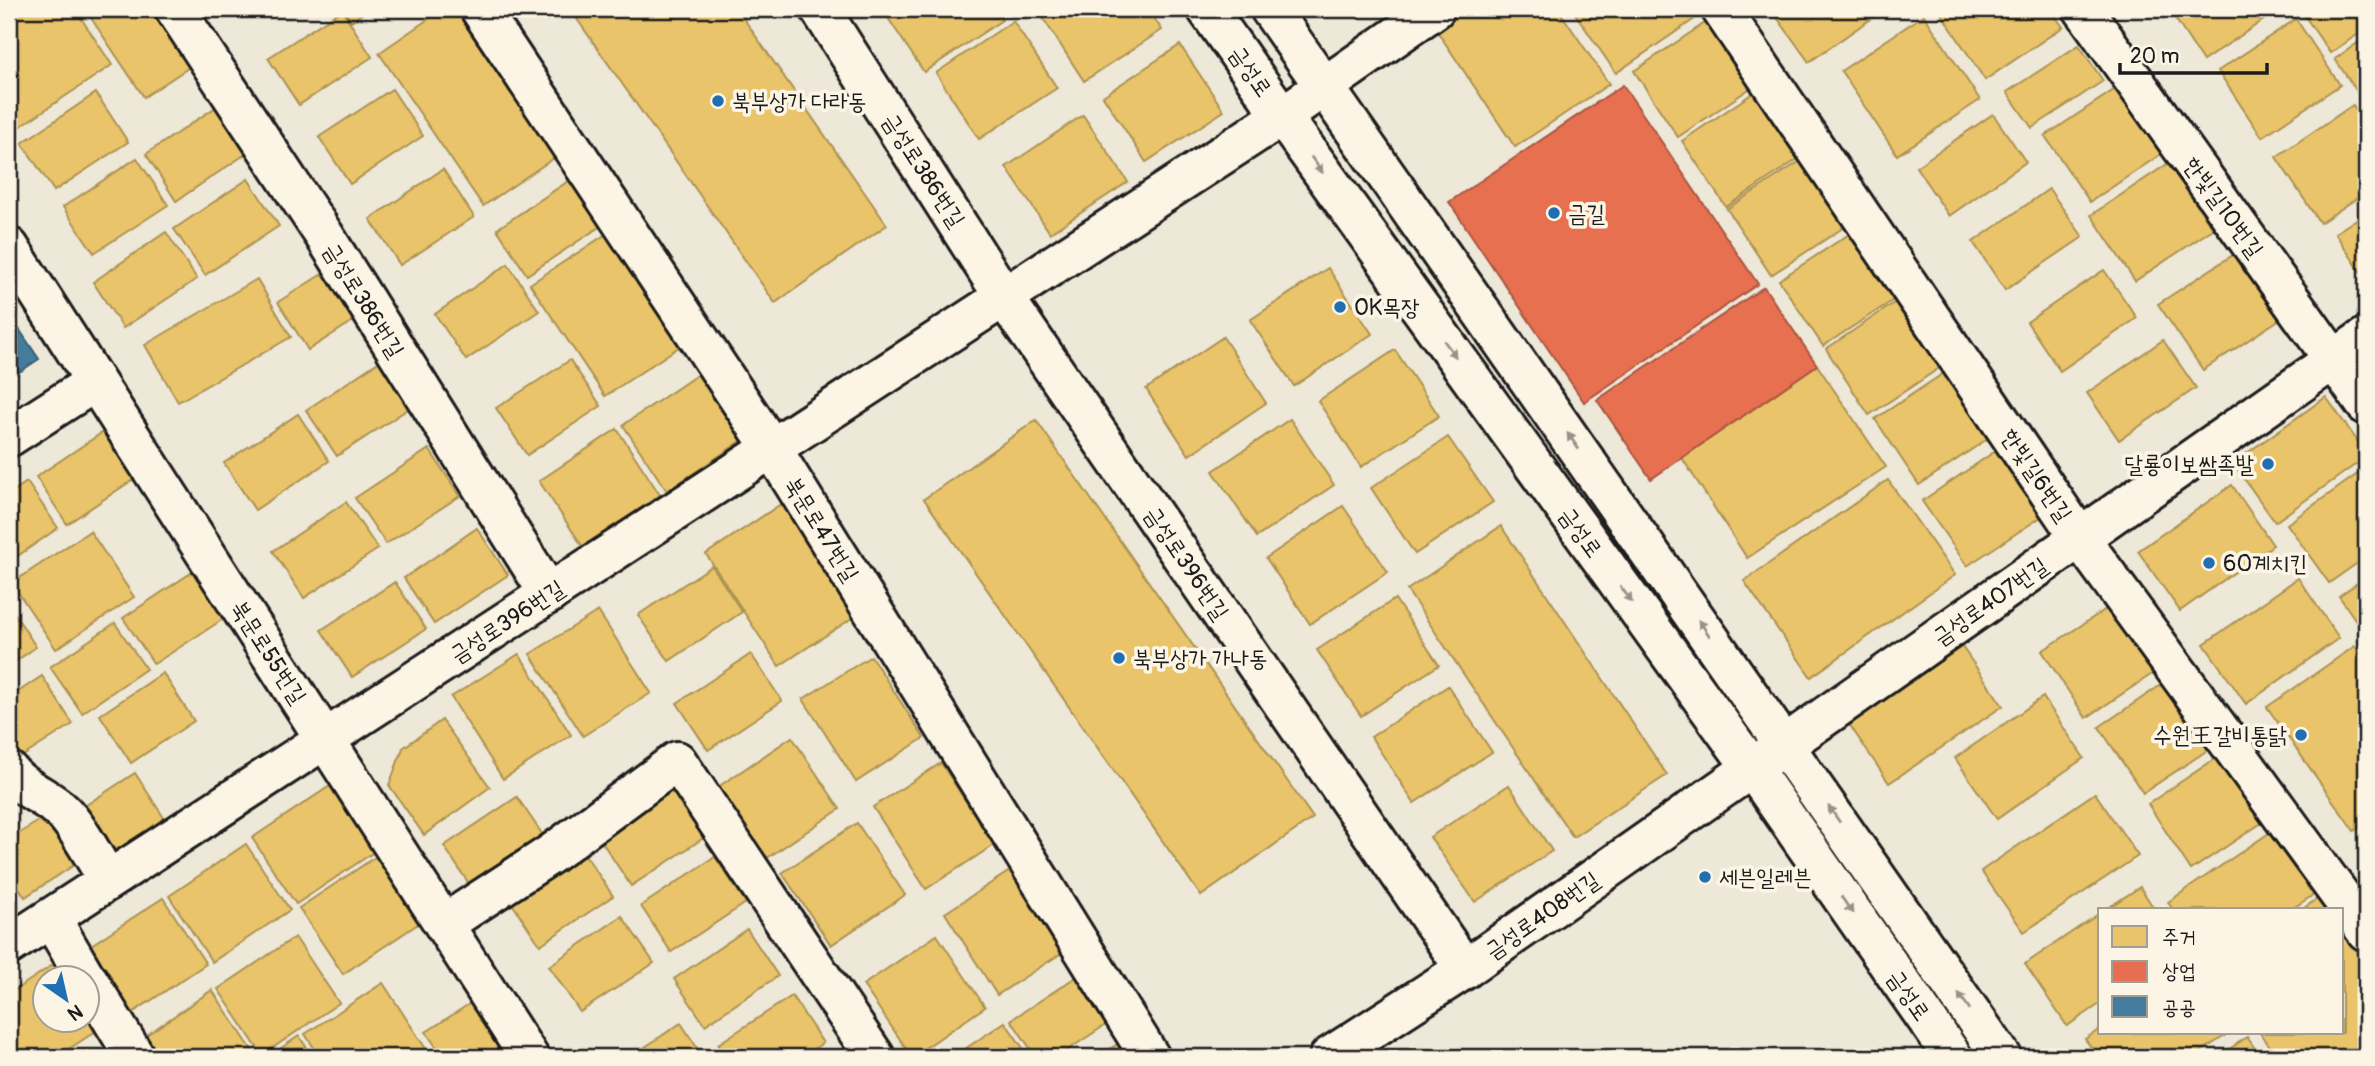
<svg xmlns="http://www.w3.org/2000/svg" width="2375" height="1066" font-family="Pangolin,'LXGW WenKai TC','Poor Story',sans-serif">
<rect width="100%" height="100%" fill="#eee8d9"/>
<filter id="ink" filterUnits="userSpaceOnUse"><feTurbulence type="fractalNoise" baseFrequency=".0143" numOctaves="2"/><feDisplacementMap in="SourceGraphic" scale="14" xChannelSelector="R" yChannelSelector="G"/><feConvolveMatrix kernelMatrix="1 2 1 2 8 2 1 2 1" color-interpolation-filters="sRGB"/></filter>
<g filter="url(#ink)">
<g fill="#e9c46a" stroke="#ac9253" stroke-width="2">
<polygon points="9,9 75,9 112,65 9,134"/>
<polygon points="85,9 161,9 197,62 144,97"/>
<polygon points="343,9 369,9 351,21"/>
<polygon points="443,9 457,9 557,156 483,206 379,53"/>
<polygon points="570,9 737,9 887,225 775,303"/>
<polygon points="882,9 995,9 1002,20 924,72"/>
<polygon points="1051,9 1148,9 1162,30 1084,81 1041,15"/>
<polygon points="1463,9 1558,9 1609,84 1515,147 1435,28"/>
<polygon points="1572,9 1709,9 1616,73"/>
<polygon points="1771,9 1885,9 1809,62"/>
<polygon points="1948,9 2050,9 2063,27 1985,80 1941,13"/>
<polygon points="2169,9 2280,9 2203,61"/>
<polygon points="2300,9 2366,9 2366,29 2330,53"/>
<polygon points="342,10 372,57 299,105 268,58"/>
<polygon points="1924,15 1980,100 1897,155 1841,71"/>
<polygon points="1711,19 1755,85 1678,137 1634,71"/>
<polygon points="2296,19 2340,85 2262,137 2218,71"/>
<polygon points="1013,21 1057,88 979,139 936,73"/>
<polygon points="2366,37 2366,105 2335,59"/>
<polygon points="1180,45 1224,111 1146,162 1103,96"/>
<polygon points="2079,45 2103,81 2032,128 2007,92"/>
<polygon points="2123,84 2167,150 2090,202 2045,136"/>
<polygon points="392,89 423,136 350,184 319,137"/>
<polygon points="1759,89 1804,155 1726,207 1682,141"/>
<polygon points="96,93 128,142 54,191 22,143"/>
<polygon points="219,105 250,151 176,201 146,154"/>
<polygon points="2353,105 2366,125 2366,192 2320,223 2276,157"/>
<polygon points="1993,114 2026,162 1949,216 1916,167"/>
<polygon points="1083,115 1128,182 1050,233 1006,167"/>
<polygon points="137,158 168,205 94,253 63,207"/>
<polygon points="1805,158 1849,224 1771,275 1727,209"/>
<polygon points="2169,163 2213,229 2135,281 2091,215"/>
<polygon points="443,169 474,217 400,265 370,219"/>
<polygon points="248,179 279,226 205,275 174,229"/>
<polygon points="570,180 601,226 527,275 497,229"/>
<polygon points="2049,189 2083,237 2005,290 1973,242"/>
<polygon points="2366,213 2366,280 2335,233"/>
<polygon points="1857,229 1901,295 1823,346 1779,280"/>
<polygon points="166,232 197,279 123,328 93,282"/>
<polygon points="608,233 682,345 605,396 530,284"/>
<polygon points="2236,253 2280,319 2203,370 2158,304"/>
<polygon points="508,264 539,311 466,360 435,314"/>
<polygon points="333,267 364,314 308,350 278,302"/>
<polygon points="1328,268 1372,334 1294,386 1250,320"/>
<polygon points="2104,270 2137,318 2060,371 2027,322"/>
<polygon points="257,279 291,337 178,402 145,345"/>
<polygon points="1903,297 1947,363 1869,415 1826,349"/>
<polygon points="1223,337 1266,403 1189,455 1146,389"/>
<polygon points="2163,340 2196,388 2119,440 2087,393"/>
<polygon points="1395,350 1439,416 1361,467 1318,401"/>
<polygon points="570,360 601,406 527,455 496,408"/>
<polygon points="380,361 411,407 337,456 306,410"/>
<polygon points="1817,365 1886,467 1747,558 1682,458"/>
<polygon points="1953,367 1996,433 1919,485 1875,419"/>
<polygon points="700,373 744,439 667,491 623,425"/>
<polygon points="2326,397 2366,453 2366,457 2275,522 2233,463"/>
<polygon points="298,414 329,461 255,510 224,463"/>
<polygon points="1290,419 1334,485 1257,537 1213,471"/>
<polygon points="1036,420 1313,818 1201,896 924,499"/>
<polygon points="109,428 140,475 67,524 36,477"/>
<polygon points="617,429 660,495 583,547 539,481"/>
<polygon points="1448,437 1493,502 1415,554 1371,488"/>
<polygon points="2000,448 2044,515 1967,566 1922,501"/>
<polygon points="429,449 460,496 386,544 355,498"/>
<polygon points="2366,468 2366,557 2329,583 2287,524"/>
<polygon points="1888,480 1955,575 1811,677 1744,581"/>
<polygon points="27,482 58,528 9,562 9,494"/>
<polygon points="2232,485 2273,545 2180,611 2138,551"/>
<polygon points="346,502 378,549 304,598 273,551"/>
<polygon points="784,502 857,615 779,666 706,554"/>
<polygon points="1343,506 1388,572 1310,624 1266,558"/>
<polygon points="1501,526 1667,775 1573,837 1407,590"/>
<polygon points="477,528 508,575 434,624 404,578"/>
<polygon points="90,531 134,597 56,649 12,583"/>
<polygon points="712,566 742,612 669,661 638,615"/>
<polygon points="197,569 228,616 154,664 123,618"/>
<polygon points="2366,577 2366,635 2339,596"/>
<polygon points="2298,578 2339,638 2246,704 2204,644"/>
<polygon points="395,582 426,629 352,677 321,630"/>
<polygon points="1395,599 1439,665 1361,716 1317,650"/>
<polygon points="2120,600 2164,666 2086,718 2042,651"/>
<polygon points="9,605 36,647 9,666"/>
<polygon points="598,611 651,693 583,736 530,654"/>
<polygon points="115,623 146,669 82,713 50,667"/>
<polygon points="1960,644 2003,706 1889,783 1847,721"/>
<polygon points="2355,646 2366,663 2366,823 2354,831 2267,707"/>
<polygon points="519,654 571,735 503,779 451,697"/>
<polygon points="751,654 782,701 708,750 677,703"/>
<polygon points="871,656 924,738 856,782 803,699"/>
<polygon points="163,673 194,721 131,763 100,715"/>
<polygon points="2176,675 2220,742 2143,793 2099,727"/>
<polygon points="42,676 73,724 9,765 9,698"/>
<polygon points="1448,686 1492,752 1414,803 1371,737"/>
<polygon points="2043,697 2084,758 1997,819 1955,758"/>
<polygon points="442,720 490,787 424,835 389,785 403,748"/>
<polygon points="792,737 840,809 767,858 718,787"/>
<polygon points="2225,752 2269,818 2191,870 2148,804"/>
<polygon points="941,763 994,845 926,889 873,807"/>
<polygon points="135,773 166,821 102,862 71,815"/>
<polygon points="1509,785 1552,851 1475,902 1430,837"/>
<polygon points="330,786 374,852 296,904 252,838"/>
<polygon points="674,790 705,837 631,886 600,839"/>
<polygon points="2095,793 2138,856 2024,932 1981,871"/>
<polygon points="517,797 549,844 475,893 444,846"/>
<polygon points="57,809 88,856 25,897 9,873 9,840"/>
<polygon points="857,823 905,895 831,945 782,873"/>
<polygon points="2281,825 2324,888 2290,910 2173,910 2168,902"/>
<polygon points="246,844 290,910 212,962 169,896"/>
<polygon points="582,850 613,896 540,945 509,899"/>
<polygon points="377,856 421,922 343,974 299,908"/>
<polygon points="715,857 746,903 671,952 641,906"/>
<polygon points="1013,869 1065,951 997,995 945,913"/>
<polygon points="2140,887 2155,910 2105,910"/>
<polygon points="9,891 19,907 9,914"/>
<polygon points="2327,892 2340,910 2301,910"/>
<polygon points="163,898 206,964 129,1015 85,949"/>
<polygon points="2100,913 2100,1004 2067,1026 2025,964"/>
<polygon points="2342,913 2366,949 2366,1050 2355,1057 2276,1057 2260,1033 2342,1033"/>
<polygon points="622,916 654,963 580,1012 549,966"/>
<polygon points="747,929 778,976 705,1025 674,979"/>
<polygon points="937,935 985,1007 912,1057 863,985"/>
<polygon points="295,937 339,1003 262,1055 218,989"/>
<polygon points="60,960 73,978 46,978 46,1020 88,1020 88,1000 105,1025 57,1057 13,1057 9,1050 9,994"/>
<polygon points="1085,971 1116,1018 1057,1057 1036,1057 1011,1020"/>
<polygon points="383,983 426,1049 413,1057 320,1057 305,1034"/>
<polygon points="212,990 256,1056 145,1057 135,1043"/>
<polygon points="792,996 823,1043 801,1057 727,1057 718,1044"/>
<polygon points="474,1001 510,1057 443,1057 426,1032"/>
<polygon points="1005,1022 1029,1057 953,1057"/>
<polygon points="681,1023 703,1057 630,1057"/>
<polygon points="2100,1029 2100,1033 2229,1033 2193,1057 2098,1057 2085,1039"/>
<polygon points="299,1036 313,1057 268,1057"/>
<polygon points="2247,1037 2261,1057 2218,1057"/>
<polygon points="1125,1039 1137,1057 1098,1057"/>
</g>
<g fill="#e76f51" stroke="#aa5641" stroke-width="2">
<polygon points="1623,85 1758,284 1584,402 1449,202"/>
<polygon points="1764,287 1817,365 1651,479 1597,400"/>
</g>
<polygon fill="#457b9d" stroke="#395e76" stroke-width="2" points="9,314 39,359 9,379"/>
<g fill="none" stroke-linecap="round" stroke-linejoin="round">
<defs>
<g id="street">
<polyline points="175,9 324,235 549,594"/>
<polyline points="480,9 771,447 1150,1057"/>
<polyline points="820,9 1004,297 1465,969"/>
<polyline points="1721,9 2080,538 2366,931"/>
<polyline points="2083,9 2366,405"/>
<polyline points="9,247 529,1057"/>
<polyline points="9,437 95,382"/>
<path d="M9 771C22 789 46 796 62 811 78 826 96 861 108 880"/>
<polyline points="51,918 86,978"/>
<polyline points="444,924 551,854 677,761 875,1057"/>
<polyline points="9,945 1282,116 1435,9"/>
<polyline points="88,980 135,1057"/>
<polyline points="1329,1057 1465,969 2366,337"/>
</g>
<g id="secondary">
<polyline points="1207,9 1282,116 1752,768 1953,1057"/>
<polyline points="1270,9 2002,1057"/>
</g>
</defs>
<use href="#street" stroke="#1c1c1c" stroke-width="44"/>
<use href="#secondary" stroke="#1c1c1c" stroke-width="44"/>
<use href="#street" stroke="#fcf5e5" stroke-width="38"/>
<use href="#secondary" stroke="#fcf5e5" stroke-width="38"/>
</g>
<defs><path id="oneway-solid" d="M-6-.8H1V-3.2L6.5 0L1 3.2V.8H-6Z" transform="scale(1.75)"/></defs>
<g fill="#97938b">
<use href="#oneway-solid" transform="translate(1317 165) rotate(54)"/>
<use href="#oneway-solid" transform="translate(1450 349) rotate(54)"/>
<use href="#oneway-solid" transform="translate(1573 441) rotate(-125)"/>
<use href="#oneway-solid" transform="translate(1626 594) rotate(54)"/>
<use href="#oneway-solid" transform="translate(1704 628) rotate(-125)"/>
<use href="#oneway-solid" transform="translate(1834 814) rotate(-125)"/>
<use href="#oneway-solid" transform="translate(1847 905) rotate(55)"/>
<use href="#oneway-solid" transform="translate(1964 1001) rotate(-125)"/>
</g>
</g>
<g fill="#1f6fb2" stroke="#fcf5e5" stroke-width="2.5">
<circle cx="718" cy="101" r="7"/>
<circle cx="1554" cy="213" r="7"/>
<circle cx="1340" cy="307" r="7"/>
<circle cx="2268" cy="464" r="7"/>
<circle cx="2209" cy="563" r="7"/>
<circle cx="1119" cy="658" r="7"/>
<circle cx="2301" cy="735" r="7"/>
<circle cx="1705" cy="877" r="7"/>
</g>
<g text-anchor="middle" stroke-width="7" stroke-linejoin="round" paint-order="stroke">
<g font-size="23" fill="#1c1c1c" stroke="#fcf5e5">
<text transform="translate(1251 71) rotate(55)" y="8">금성로</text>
<text transform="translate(924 170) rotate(57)" y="8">금성로386번길</text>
<text transform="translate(2224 207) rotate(54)" y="8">한빛길10번길</text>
<text transform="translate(364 300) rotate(58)" y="8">금성로386번길</text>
<text transform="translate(2037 475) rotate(56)" y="8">한빛길6번길</text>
<text transform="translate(822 529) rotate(58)" y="8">북문로47번길</text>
<text transform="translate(1581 532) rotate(54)" y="8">금성로</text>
<text transform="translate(1187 563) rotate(56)" y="8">금성로396번길</text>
<text transform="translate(1990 601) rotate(-35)" y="8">금성로407번길</text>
<text transform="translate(507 621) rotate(-33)" y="8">금성로396번길</text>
<text transform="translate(269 652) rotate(57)" y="8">북문로55번길</text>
<text transform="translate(1542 915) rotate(-35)" y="8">금성로408번길</text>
<text transform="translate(1909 995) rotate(55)" y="8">금성로</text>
</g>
<g font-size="23" fill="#1c1c1c" stroke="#fcf5e5" text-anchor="start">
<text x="732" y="109">북부상가 다라동</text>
<text x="1568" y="221">금길</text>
<text x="1354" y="315">OK목장</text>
<text x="2254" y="472" text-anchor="end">달룡이보쌈족발</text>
<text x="2223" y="571">60계치킨</text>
<text x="1133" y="666">북부상가 가나동</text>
<text x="2287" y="743" text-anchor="end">수원王갈비통닭</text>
<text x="1719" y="885">세븐일레븐</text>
</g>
</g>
<rect width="2375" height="1066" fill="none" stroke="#fcf5e5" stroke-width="35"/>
<rect x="18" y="18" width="2340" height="1031" fill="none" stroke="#1c1c1c" stroke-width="2.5" filter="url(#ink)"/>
<rect x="2098" y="908" width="245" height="126" fill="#fcf5e5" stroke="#a29e95" stroke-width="2"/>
<rect x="2112" y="926" width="35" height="21" fill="#e9c46a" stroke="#a29e95" stroke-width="2"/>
<text x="2162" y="944" font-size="21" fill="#1c1c1c">주거</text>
<rect x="2112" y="961" width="35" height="21" fill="#e76f51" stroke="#a29e95" stroke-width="2"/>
<text x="2162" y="978" font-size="21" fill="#1c1c1c">상업</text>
<rect x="2112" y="996" width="35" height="21" fill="#457b9d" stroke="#a29e95" stroke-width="2"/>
<text x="2162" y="1014" font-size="21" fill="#1c1c1c">공공</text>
<g transform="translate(66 999) rotate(146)"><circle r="33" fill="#fcf5e5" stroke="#a29e95" stroke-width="2"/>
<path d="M0-5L12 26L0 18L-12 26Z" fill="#1f6fb2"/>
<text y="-10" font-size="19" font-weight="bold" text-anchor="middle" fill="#1c1c1c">N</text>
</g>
<path d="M2120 63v10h147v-10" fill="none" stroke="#1c1c1c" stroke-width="3.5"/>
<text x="2130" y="63" font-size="21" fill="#1c1c1c" stroke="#fcf5e5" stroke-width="5" paint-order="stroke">20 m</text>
</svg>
